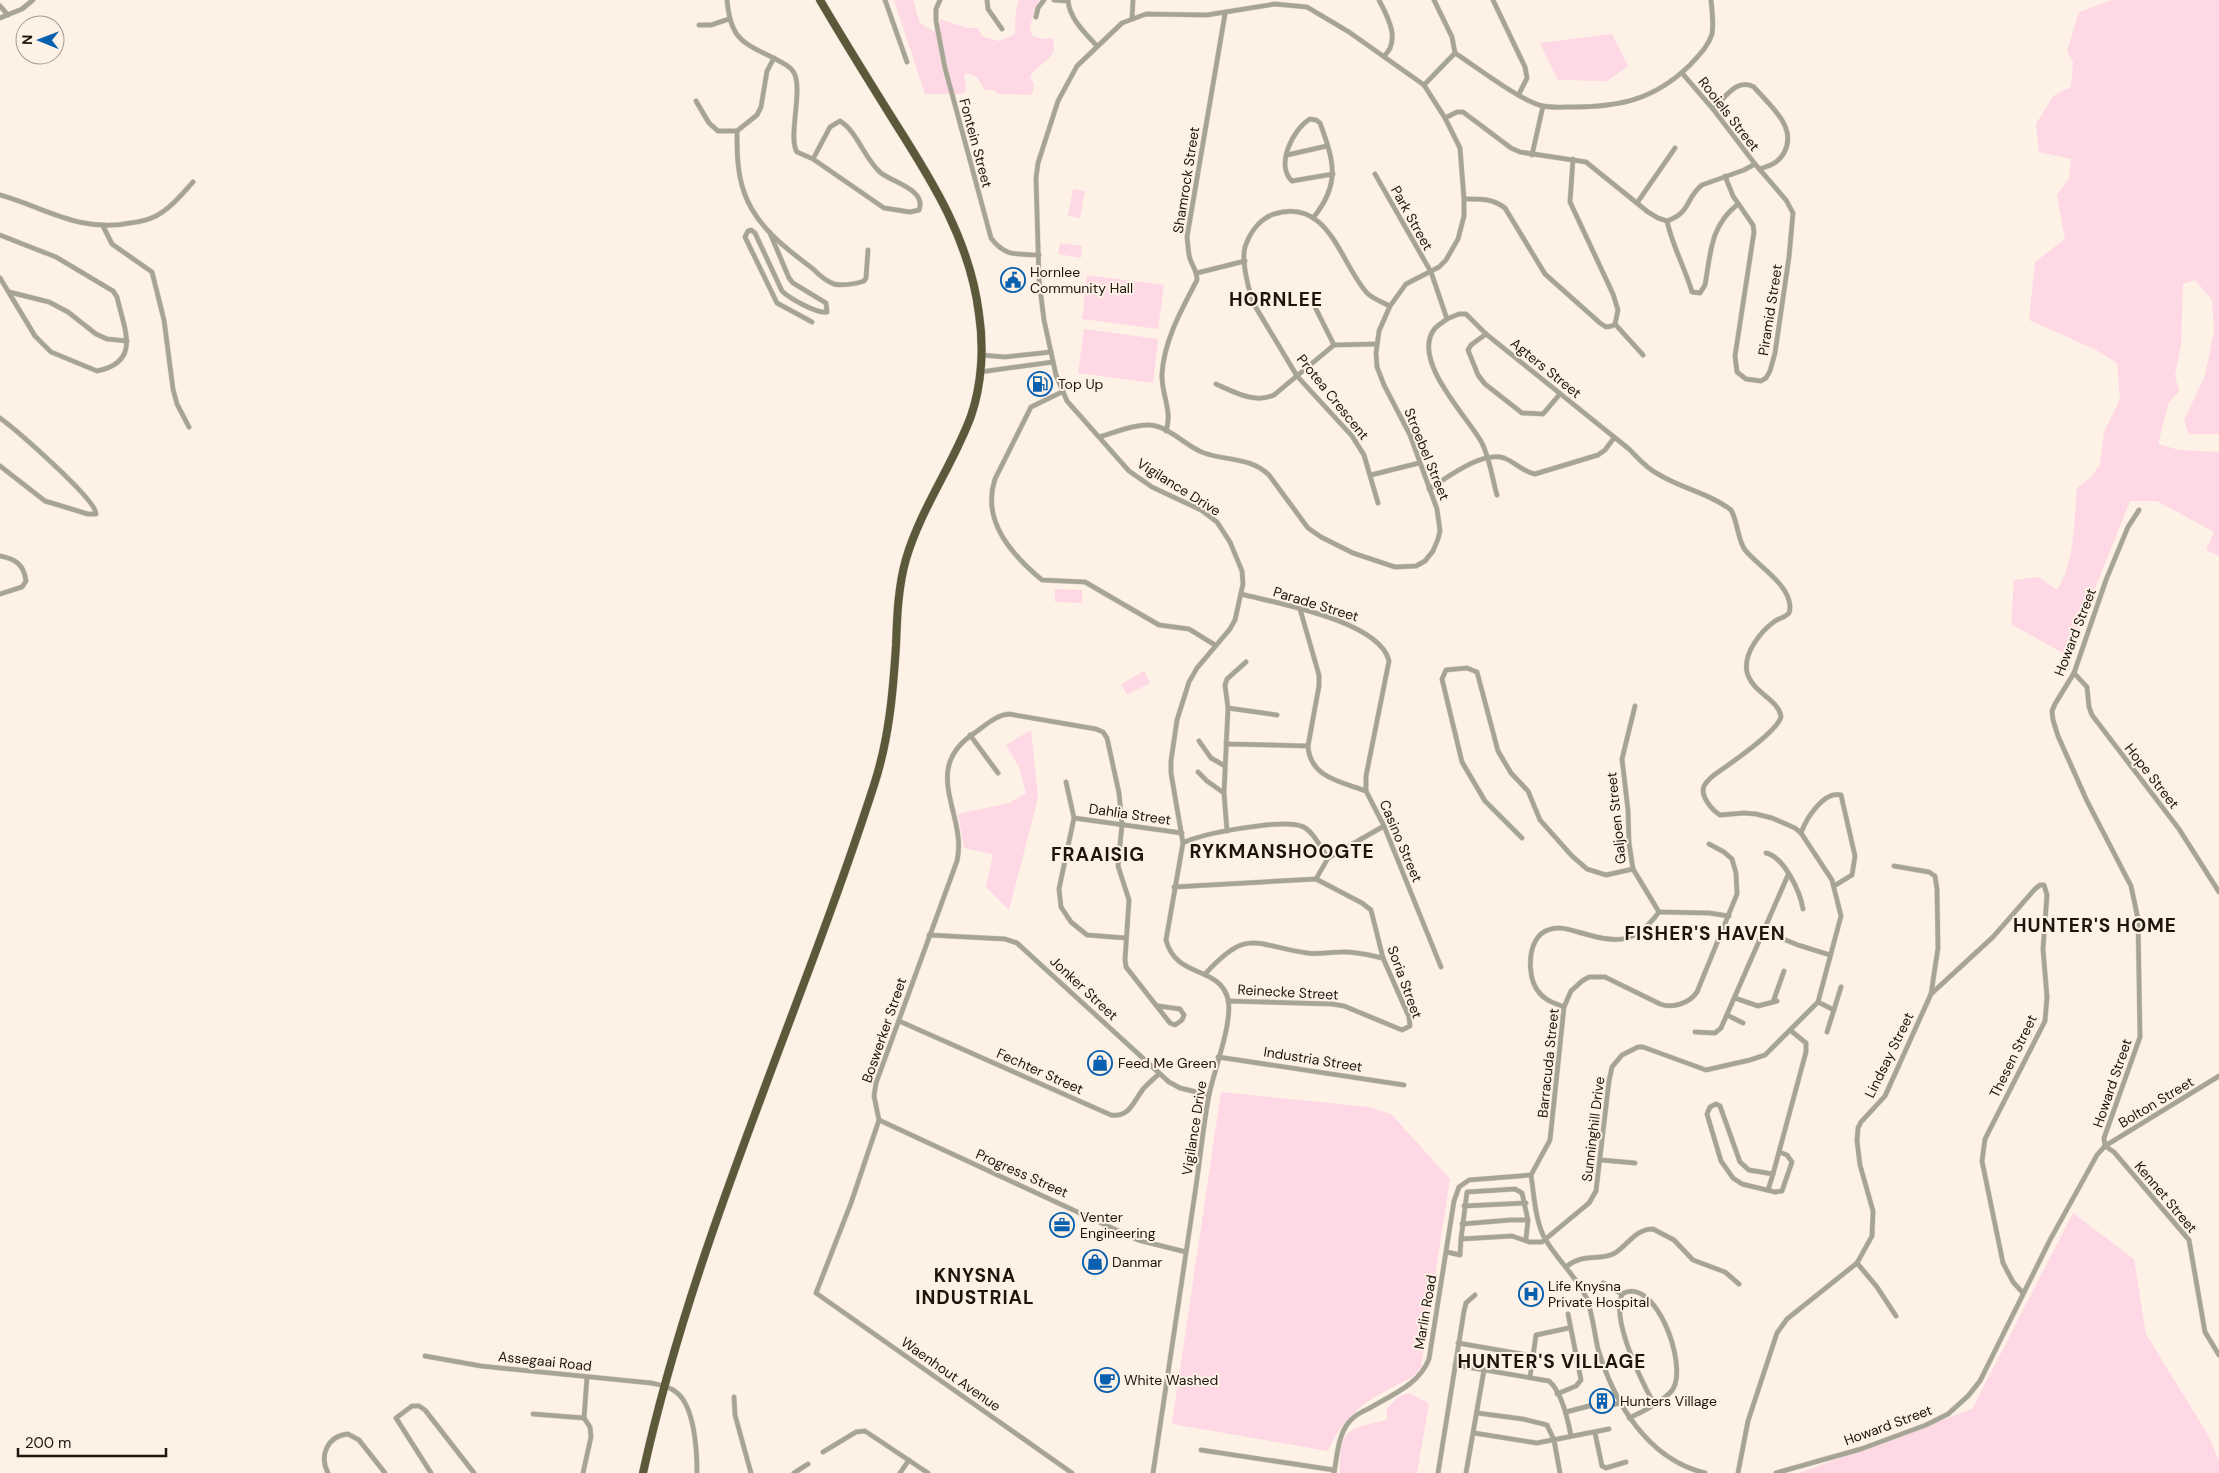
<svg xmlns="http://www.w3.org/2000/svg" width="2219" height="1473" font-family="'DM Sans',sans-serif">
<rect width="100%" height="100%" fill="#fef2e7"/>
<g fill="#fed8e4">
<path d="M894 0H913L920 23 933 31 939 29 940 19 967 28H977L984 37 999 41 1015 34C1016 22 1014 11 1019 0H1039L1030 26 1032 36 1043 39 1052 38C1061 59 1039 61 1030 77L1034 84 1032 95 1000 94 993 90H985L977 77 968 73 964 75 966 91 961 94H925Z"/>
<path d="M2112 0H2219V434H2189L2184 420 2205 376 2214 331 2212 300 2195 280 2183 284 2181 345 2175 376 2179 391 2168 404 2158 444 2179 450 2219 452V556L2206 550 2214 532 2157 501H2130L2068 656 2011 624 2014 580 2039 577 2057 590C2075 563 2074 521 2077 488L2091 477 2100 464 2104 432 2120 399 2117 363 2096 350 2029 320 2035 262 2065 239 2057 195 2069 178 2071 159 2039 152 2036 124 2053 96 2071 87 2073 62 2067 51 2079 12Z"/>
<polygon points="1612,34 1628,66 1607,81 1558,80 1540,43"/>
<polygon points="1073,189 1085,191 1080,218 1068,216"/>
<polygon points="1060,243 1082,246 1081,258 1058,254"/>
<polygon points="1087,275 1164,285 1158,329 1082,319"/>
<polygon points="1084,329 1158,339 1153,383 1078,373"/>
<polygon points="1055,589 1082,590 1082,603 1055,602"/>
<polygon points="1144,671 1150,683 1127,695 1121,684"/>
<polygon points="1031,730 1038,798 1009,910 986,887 993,854 964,848 958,814 1009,803 1026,793 1019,767 1006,745"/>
<path d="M1221 1092 1369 1107 1391 1114 1450 1179 1421 1367C1414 1378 1404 1381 1393 1387 1362 1403 1342 1418 1328 1451L1172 1424Z"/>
<polygon points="2073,1213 2134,1259 2146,1334 2208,1435 2219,1461 2219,1473 1799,1473 1972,1409"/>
<path d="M1409 1393 1429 1403 1417 1473H1340C1339 1428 1348 1429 1387 1420V1408L1400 1396Z"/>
</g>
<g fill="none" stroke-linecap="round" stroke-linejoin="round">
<defs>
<g id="minor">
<path d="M727 0C731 44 746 43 781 62 787 65 793 69 795 75 802 93 788 139 797 152L813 159 830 127 840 121C857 131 865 160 881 173 892 182 927 190 919 210L910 212 884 208 813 159"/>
<polyline points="885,0 907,62"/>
<path d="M940 0 936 9V21L945 68 991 238C1005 257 1017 254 1039 255"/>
<polyline points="987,0 988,9 1002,29"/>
<polyline points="1054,0 1068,1"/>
<path d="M1068 0C1069 18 1085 33 1097 46"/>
<path d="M1379 0C1388 17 1401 41 1384 56"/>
<polyline points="1434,0 1452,37 1455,53"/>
<polyline points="1493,0 1525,67 1527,78 1519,94"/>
<polyline points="0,6 8,15"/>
<polyline points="1036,17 1038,8 1044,0"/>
<polyline points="0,18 22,9 33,0"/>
<polyline points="1132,19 1133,0"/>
<polyline points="699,25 711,25 729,19"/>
<path d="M1455 53C1475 66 1522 102 1543 106 1552 108 1564 107 1573 107 1621 107 1655 99 1690 65 1699 55 1708 47 1712 34 1714 23 1712 11 1711 0"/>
<polyline points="1682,73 1713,109 1755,164 1786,200 1793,213 1789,257 1775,353 1770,371 1766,378 1761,381 1746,379 1737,372 1735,356 1754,232 1753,225 1733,196 1725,176"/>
<polyline points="1424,85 1455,53"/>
<polyline points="696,101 709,123 718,131 737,131 757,115 761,107 767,71 774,58"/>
<path d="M1713 109C1725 98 1737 77 1754 87 1770 106 1798 127 1784 153 1778 163 1770 166 1759 169"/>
<polyline points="1445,118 1457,112 1463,112 1511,148 1520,152 1586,162 1648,212 1658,218 1667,221"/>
<path d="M737 131C737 152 737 172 744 192 755 225 785 248 812 268 818 274 825 281 834 284 842 286 856 284 864 281L866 278 868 250"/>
<polyline points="1287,155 1327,146"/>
<polyline points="1532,155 1543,106"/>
<path d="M1375 174 1431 272 1447 319C1442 323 1436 326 1433 331 1413 363 1468 417 1482 443 1490 459 1492 478 1497 495"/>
<path d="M0 195C46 208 80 233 130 223 139 222 148 220 156 216 171 208 182 194 193 182"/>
<path d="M1464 199C1479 199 1492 198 1505 208L1545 274 1600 323 1606 327 1612 326 1615 324 1618 310 1613 294 1570 202 1573 159"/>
<polyline points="1637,203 1675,148"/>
<path d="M1313 218C1341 184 1334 161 1320 123L1316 120 1310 119C1293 129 1275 165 1292 181L1333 174"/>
<path d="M1667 221C1672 245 1685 268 1692 292L1700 293 1705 285C1711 252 1710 226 1738 204"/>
<path d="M1667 221C1692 212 1685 198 1702 185L1744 170 1755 164"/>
<polyline points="103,226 112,244 152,272 164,320 173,389 177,404 189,427"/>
<path d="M770 233 789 278 793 283 826 303 827 312C817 314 789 298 782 291L755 233 751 230 748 231 745 237 777 303 812 322"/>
<path d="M0 235 56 257 113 291 117 297C124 329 142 362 97 371L51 352 35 336 0 278"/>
<polyline points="1197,273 1245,261"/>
<polyline points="9,292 49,302 68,312 96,334 107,339 127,341"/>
<polyline points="1313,303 1334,345"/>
<path d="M1447 319 1459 314H1466L1486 334 1629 449C1638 458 1646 468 1658 474 1680 488 1709 493 1731 510 1738 522 1737 538 1745 550 1757 565 1789 584 1790 606 1790 608 1790 611 1789 613 1786 617 1780 618 1775 621 1761 631 1743 653 1747 672 1752 693 1779 699 1781 717 1777 731 1738 758 1724 768 1717 773 1708 778 1704 786 1700 796 1712 810 1720 815L1744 813 1756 814 1772 818 1795 828 1801 833 1832 880 1841 916 1818 1002 1765 1055 1750 1060 1706 1070 1643 1047H1638L1622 1055 1612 1067 1609 1081 1596 1191 1589 1203 1542 1242H1529L1512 1236 1461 1239 1467 1192 1515 1189 1522 1193 1528 1220 1526 1239"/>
<polyline points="1615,324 1643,355"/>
<polyline points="1486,334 1471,345 1468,350 1478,375 1485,384 1522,413 1543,414 1560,394"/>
<polyline points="981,355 1005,357 1051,352"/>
<polyline points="980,372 1053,362"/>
<path d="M1216 384C1234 392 1255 404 1274 395L1334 345 1376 344"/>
<path d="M1062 392 1031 407 995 479C981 521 1012 555 1042 580L1085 582 1159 625 1189 629 1215 645"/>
<path d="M0 418C15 429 97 500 96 514H88L45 501 0 466"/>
<path d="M1166 431C1173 411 1161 394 1162 374 1164 340 1182 309 1197 280 1197 271 1193 267 1190 259 1188 252 1188 244 1187 237L1225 14"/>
<path d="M1099 437C1116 432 1139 422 1156 426 1173 430 1187 447 1204 453 1227 461 1250 457 1269 475L1308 528 1321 537 1353 553 1395 567 1416 566 1425 561 1433 551 1438 539 1440 531 1437 509 1410 435 1384 385 1377 367 1376 353 1379 331 1390 306 1406 284 1439 267 1446 260 1458 239 1464 216V199L1460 148 1445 118 1424 85 1349 32 1307 7 1275 4 1207 15 1146 14 1122 23 1077 66 1058 101 1038 163 1036 178 1039 280 1044 320 1056 375 1067 401 1129 471 1152 487 1201 510 1217 522 1230 542 1242 571 1243 584 1235 620 1230 629 1197 668 1189 682 1177 720 1171 761V773L1183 843 1166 940C1176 979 1219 965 1228 999 1233 1023 1214 1070 1209 1095 1203 1127 1200 1160 1195 1193 1181 1286 1167 1380 1153 1473"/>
<polyline points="1371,475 1419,463"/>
<path d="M1429 489C1447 478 1481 451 1504 458 1515 462 1523 472 1535 474L1598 455 1605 450 1614 438"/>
<path d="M1378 503 1364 455 1352 436 1297 376 1255 306C1249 293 1241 261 1245 247 1250 232 1260 219 1274 214 1329 197 1340 263 1367 293 1373 299 1382 302 1390 306"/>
<path d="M0 556C16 559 24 565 26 581L22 587 0 594"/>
<path d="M1241 594C1276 603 1380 621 1389 661L1366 776V791L1384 826 1441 967"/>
<path d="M1300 609 1319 675V686L1308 746C1310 778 1342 782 1366 791"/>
<polyline points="2074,673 2087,687 2089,707 2092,715 2179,829 2219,892"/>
<polyline points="1635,706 1622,759 1628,810 1629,843 1633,869 1659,912"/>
<polyline points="1228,708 1277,715"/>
<polyline points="970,735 998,773"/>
<polyline points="1199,741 1211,758 1225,766"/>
<polyline points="1226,744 1308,746"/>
<polyline points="1198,772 1207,781 1224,793"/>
<polyline points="1066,782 1074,818 1059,889 1061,907 1071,922 1087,935 1126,938"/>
<polyline points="1074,818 1182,833"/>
<polyline points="1227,831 1224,793 1228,708 1225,685 1227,679 1246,662"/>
<path d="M1801 833C1806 819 1824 790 1841 795L1855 856 1852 875 1834 886"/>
<polyline points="1522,838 1485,801 1462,762 1442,679 1446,670 1467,668 1477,672 1498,751 1511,773 1528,791 1540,820 1572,856 1587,869 1606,875 1633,869"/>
<path d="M1183 843C1202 833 1282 819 1301 826 1312 829 1321 848 1328 858"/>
<path d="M1766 853C1784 857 1800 891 1803 909"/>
<polyline points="1328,858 1384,826"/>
<polyline points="1316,879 1328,858"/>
<polyline points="1174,887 1316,879"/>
<polyline points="1659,912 1709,913 1729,916"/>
<polyline points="1763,931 1798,945 1830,955"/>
<polyline points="929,935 1005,939 1017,943 1169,1082 1180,1088 1209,1095"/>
<path d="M1205 974C1248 927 1253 945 1307 953 1318 955 1330 952 1341 952 1355 951 1369 955 1383 958"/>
<polyline points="1931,994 1993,937 2035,889 2040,885 2044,885 2047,895 2043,949 2047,997 2045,1021 1985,1139 1982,1161 2003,1263 2013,1282 2023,1293"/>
<polyline points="1735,998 1758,1006 1777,1001"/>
<polyline points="1228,1001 1332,1004 1344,1006 1402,1030 1410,1026 1409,1017 1383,958 1371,910 1362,903 1316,879"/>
<polyline points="1773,1002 1784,971"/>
<polyline points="1818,1002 1834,1010"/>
<path d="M1564 1007C1554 1003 1544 1000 1538 991 1526 976 1527 937 1548 930 1558 926 1568 929 1578 932 1616 943 1634 946 1659 912"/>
<polyline points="1727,1015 1743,1023"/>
<path d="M899 1021 1111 1115C1130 1118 1134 1100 1144 1088 1149 1083 1154 1078 1159 1074"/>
<polyline points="1695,1032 1715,1033 1721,1028 1788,875"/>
<polyline points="1827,1032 1841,987"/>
<polyline points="1218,1057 1404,1085"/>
<polyline points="879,1120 1138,1240 1186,1252"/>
<polyline points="2105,1146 2104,1138 2140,1037 2138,919 2131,886 2087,801 2058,736 2053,720 2052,711 2055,704 2074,673 2106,580 2128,527 2139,510"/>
<polyline points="2105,1146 2114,1152 2189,1240 2205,1332 2219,1355"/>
<polyline points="1779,1152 1787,1155 1792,1162 1782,1191 1775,1192 1742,1184 1733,1178 1721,1161 1707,1114 1710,1107 1716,1104 1720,1106 1740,1162 1749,1170 1773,1174 1806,1052 1806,1043 1790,1030"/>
<polyline points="1601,1160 1635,1163"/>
<path d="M1531 1175 1550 1140 1564 1007 1571 991 1582 981 1589 977H1605L1660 1004C1672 1009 1690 1003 1697 992L1737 894 1736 873 1732 859 1724 852 1709 844"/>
<path d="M1531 1175C1534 1195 1535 1217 1543 1235 1554 1257 1575 1274 1586 1297 1593 1314 1594 1332 1598 1349 1614 1402 1647 1459 1705 1473"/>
<polyline points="1768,1190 1773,1174"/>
<polyline points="1464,1206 1526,1203"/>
<polyline points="1462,1224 1510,1220 1528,1220"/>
<polyline points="1447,1252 1460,1255 1461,1239"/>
<polyline points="1857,1263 1877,1287 1896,1316"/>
<path d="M1567 1266C1586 1252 1598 1262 1615 1253 1628 1245 1635 1229 1653 1229L1674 1240 1693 1260 1725 1272 1739 1284"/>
<polyline points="1603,1283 1622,1294"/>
<polyline points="1458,1343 1533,1356"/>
<path d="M425 1356 481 1366 651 1383C660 1385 669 1386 676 1392 695 1406 697 1452 697 1473"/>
<path d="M1455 1365 1549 1381C1562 1392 1568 1420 1571 1436"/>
<polyline points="1530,1377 1536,1335 1569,1328"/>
<polyline points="1557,1394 1576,1386 1581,1380 1568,1314"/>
<polyline points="734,1397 735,1415 751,1473"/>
<polyline points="1566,1412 1589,1406 1604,1407 1620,1403"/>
<polyline points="1477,1413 1523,1419 1547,1425 1554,1440 1560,1473"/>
<polyline points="533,1414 584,1418"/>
<path d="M1629 1418C1641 1413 1667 1399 1673 1389 1688 1364 1655 1275 1622 1294 1611 1320 1641 1380 1654 1404"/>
<polyline points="1474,1433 1537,1443 1609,1429"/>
<polyline points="1595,1433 1602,1466 1606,1468 1626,1462"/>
<polyline points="1201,1450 1334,1470"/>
<polyline points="823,1452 856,1432 865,1431 928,1473"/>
<path d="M328 1473C319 1456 327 1436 348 1434L359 1440 385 1473"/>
<polyline points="431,1473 396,1418 412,1406 419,1406 425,1410 474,1473"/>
<polyline points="583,1473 591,1437 590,1427 584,1418 587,1377"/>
<polyline points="794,1473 808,1464"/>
<polyline points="900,1473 909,1460"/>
<path d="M1072 1473 816 1293 851 1203 879 1120 874 1096 876 1083 957 861C968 814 918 769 976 732 986 725 996 715 1009 714L1096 729 1103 732 1107 738 1119 793 1122 824 1118 866 1129 900 1125 960 1126 967 1170 1023 1175 1025 1182 1020 1184 1015 1180 1009 1158 1006"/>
<path d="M1334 1473C1337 1456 1338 1435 1349 1422 1354 1416 1361 1412 1368 1409 1391 1395 1419 1385 1429 1359L1454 1201 1459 1187 1469 1180 1531 1175"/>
<polyline points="1438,1473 1464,1311 1466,1303 1475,1295"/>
<polyline points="1466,1473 1484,1370"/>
<polyline points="1738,1473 1748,1421 1777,1333 1787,1319 1857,1263 1872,1236 1873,1211 1860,1165 1857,1141 1858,1128 1861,1122 1885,1096 1931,994 1938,948 1937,889 1935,876 1929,872 1894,866"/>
<polyline points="1776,1473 1861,1449 1926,1425 1948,1414 1968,1396 1980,1381 2050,1240 2097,1155 2105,1146 2219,1076"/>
</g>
<path id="trunk" d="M643 1473C695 1236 800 1015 874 785 889 739 893 693 896 645 897 617 898 587 906 559 921 508 953 465 971 416 982 384 984 347 979 314 970 241 933 182 894 121 869 81 844 41 820 0"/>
</defs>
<use href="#minor" stroke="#dacfc4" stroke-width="5.5"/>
<use href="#trunk" stroke="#dacfc4" stroke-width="9"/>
<use href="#minor" stroke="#a6a495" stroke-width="4.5"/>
<use href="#trunk" stroke="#5c583a" stroke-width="8"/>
</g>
<defs>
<symbol id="civic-ring" viewBox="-11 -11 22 22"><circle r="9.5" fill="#fef2e7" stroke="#0860ae" stroke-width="1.5"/><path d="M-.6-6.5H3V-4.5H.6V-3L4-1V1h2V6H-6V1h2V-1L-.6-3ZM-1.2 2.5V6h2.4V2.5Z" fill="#0860ae"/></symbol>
<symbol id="fuel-ring" viewBox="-11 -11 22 22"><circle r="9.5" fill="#fef2e7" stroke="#0860ae" stroke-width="1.5"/><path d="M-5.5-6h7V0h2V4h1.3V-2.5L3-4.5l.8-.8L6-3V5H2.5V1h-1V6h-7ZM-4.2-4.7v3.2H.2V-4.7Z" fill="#0860ae"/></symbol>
<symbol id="shop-ring" viewBox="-11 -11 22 22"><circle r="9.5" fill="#fef2e7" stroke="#0860ae" stroke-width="1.5"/><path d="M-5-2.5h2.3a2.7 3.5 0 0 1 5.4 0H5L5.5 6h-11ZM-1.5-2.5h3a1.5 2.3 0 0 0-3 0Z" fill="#0860ae"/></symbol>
<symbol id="office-ring" viewBox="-11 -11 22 22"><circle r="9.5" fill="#fef2e7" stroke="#0860ae" stroke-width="1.5"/><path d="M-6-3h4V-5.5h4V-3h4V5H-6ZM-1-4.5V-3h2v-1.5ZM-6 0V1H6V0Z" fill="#0860ae"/></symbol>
<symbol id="hospital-ring" viewBox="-11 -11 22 22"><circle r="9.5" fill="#fef2e7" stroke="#0860ae" stroke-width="1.5"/><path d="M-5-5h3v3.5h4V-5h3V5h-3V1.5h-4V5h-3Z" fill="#0860ae"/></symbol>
<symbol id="cafe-ring" viewBox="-11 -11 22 22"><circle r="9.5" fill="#fef2e7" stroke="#0860ae" stroke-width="1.5"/><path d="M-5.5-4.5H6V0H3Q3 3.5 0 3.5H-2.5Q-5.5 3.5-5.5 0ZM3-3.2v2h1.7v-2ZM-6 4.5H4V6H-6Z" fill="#0860ae"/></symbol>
<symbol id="building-ring" viewBox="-11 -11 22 22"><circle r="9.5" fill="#fef2e7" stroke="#0860ae" stroke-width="1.5"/><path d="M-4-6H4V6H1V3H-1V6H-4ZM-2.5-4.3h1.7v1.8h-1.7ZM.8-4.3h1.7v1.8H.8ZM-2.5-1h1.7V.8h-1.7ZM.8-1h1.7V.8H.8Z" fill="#0860ae"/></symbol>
</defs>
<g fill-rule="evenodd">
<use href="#civic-ring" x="999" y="266" width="28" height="28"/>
<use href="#fuel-ring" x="1026" y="370" width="28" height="28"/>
<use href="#shop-ring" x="1086" y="1049" width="28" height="28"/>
<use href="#office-ring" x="1048" y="1211" width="28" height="28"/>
<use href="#shop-ring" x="1081" y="1248" width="28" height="28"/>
<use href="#hospital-ring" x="1517" y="1280" width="28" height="28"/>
<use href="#cafe-ring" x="1093" y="1366" width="28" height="28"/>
<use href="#building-ring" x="1588" y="1387" width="28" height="28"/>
</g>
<g text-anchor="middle" stroke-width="4" stroke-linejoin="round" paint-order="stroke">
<g font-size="14" fill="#1e150b" stroke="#fef2e7">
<text transform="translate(1729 114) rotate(52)" y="5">Rooiels Street</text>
<text transform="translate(976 143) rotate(75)" y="5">Fontein Street</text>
<text transform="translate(1186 180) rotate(-81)" y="5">Shamrock Street</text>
<text transform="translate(1412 218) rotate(61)" y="5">Park Street</text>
<text transform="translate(1770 310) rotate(-81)" y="5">Piramid Street</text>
<text transform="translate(1546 368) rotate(39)" y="5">Agters Street</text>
<text transform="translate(1333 397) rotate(51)" y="5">Protea Crescent</text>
<text transform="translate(1427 454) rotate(68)" y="5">Stroebel Street</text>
<text transform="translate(1179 487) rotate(32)" y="5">Vigilance Drive</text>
<text transform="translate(1316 604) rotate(17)" y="5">Parade Street</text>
<text transform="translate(2075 632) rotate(-69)" y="5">Howard Street</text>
<text transform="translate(2152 776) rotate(52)" y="5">Hope Street</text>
<text transform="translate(1130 814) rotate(8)" y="5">Dahlia Street</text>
<text transform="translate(1616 818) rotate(-96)" y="5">Galjoen Street</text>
<text transform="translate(1401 841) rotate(67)" y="5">Casino Street</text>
<text transform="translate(1405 982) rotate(70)" y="5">Soria Street</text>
<text transform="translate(1084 988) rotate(43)" y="5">Jonker Street</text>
<text transform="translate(1288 992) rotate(3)" y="5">Reinecke Street</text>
<text transform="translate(884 1030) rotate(-71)" y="5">Boswerker Street</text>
<text transform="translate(1889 1055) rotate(-64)" y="5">Lindsay Street</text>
<text transform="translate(2013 1056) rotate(-64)" y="5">Thesen Street</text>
<text transform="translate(1313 1059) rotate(9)" y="5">Industria Street</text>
<text transform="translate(1548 1063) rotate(-84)" y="5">Barracuda Street</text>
<text transform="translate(1040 1071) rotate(24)" y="5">Fechter Street</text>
<text transform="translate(2112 1083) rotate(-71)" y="5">Howard Street</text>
<text transform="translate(2156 1102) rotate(-31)" y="5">Bolton Street</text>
<text transform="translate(1194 1128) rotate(-81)" y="5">Vigilance Drive</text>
<text transform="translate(1593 1129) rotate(-83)" y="5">Sunninghill Drive</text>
<text transform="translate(1022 1173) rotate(24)" y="5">Progress Street</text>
<text transform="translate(2166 1197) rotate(50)" y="5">Kennet Street</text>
<text transform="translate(1425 1312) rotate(-80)" y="5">Marlin Road</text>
<text transform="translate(545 1361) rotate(6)" y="5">Assegaai Road</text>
<text transform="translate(951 1374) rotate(35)" y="5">Waenhout Avenue</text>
<text transform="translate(1888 1425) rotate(-20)" y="5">Howard Street</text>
</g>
<g font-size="14" fill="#1e150b" stroke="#fef2e7" text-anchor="start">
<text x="1030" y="277">Hornlee<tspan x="1030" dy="16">Community Hall</tspan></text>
<text x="1058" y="389">Top Up</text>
<text x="1118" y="1068">Feed Me Green</text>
<text x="1080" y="1222">Venter<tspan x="1080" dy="16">Engineering</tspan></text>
<text x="1112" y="1267">Danmar</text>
<text x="1548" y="1291">Life Knysna<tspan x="1548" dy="16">Private Hospital</tspan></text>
<text x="1124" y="1385">White Washed</text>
<text x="1620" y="1406">Hunters Village</text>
</g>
<g font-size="19" font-weight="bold" letter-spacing="1" fill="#1e150b" stroke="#fef2e7">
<text x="1276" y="306">HORNLEE</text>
<text x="1282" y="858">RYKMANSHOOGTE</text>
<text x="1098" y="861">FRAAISIG</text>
<text x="2095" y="932">HUNTER'S HOME</text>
<text x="1705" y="940">FISHER'S HAVEN</text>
<text x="975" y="1282">KNYSNA<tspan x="975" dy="22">INDUSTRIAL</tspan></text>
<text x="1552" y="1368">HUNTER'S VILLAGE</text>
</g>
</g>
<g transform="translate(40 40) rotate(271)"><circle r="24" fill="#fef2e7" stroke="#a49a8f"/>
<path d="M0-4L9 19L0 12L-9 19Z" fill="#0860ae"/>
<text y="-8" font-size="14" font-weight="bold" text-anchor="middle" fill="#1e150b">N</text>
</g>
<path d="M18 1448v8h148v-8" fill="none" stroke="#1e150b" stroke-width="2.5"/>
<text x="25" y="1448" font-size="15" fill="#1e150b" stroke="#fef2e7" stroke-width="4" paint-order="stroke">200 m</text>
</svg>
